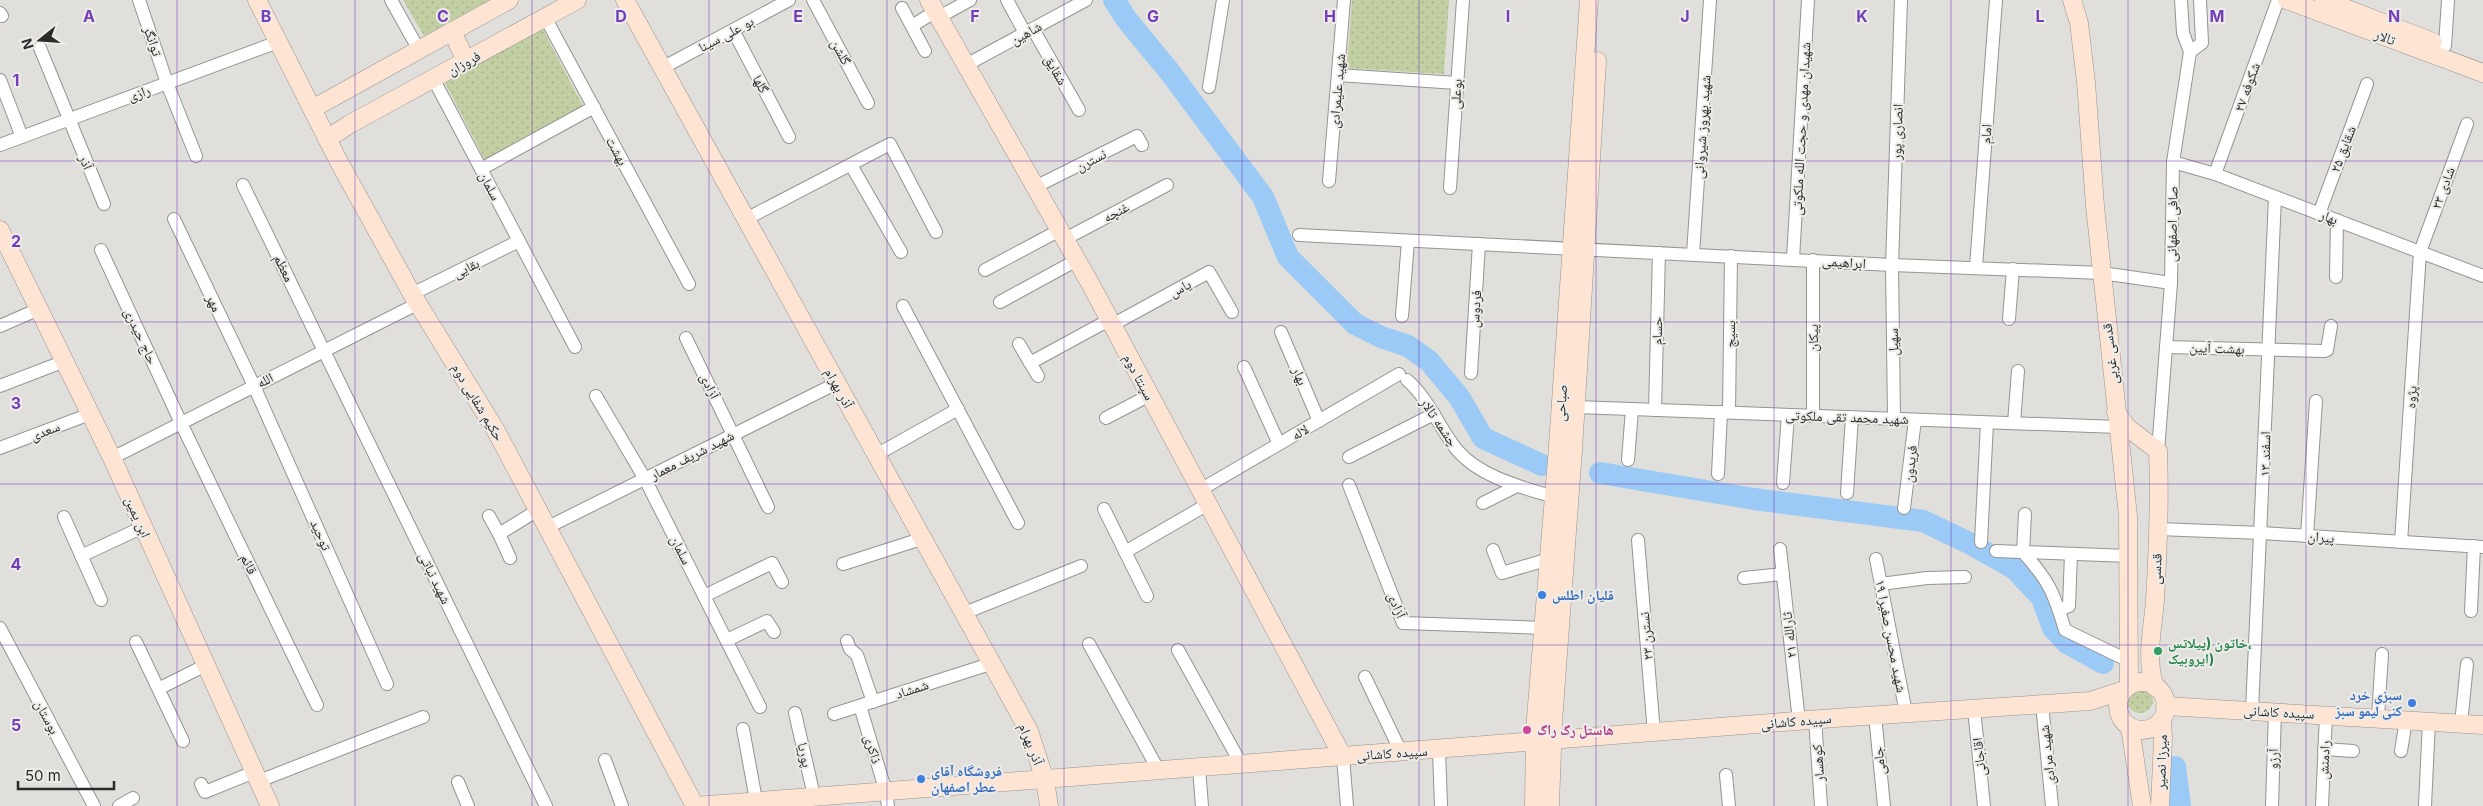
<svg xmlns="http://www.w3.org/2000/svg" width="2483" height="806" font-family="Inter,'Noto Naskh Arabic',sans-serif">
<defs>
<pattern id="park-dots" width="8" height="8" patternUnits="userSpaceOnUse" patternTransform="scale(1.25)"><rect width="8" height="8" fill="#c2cfa2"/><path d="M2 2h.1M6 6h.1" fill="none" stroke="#a7b28c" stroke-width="1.8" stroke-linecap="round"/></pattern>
</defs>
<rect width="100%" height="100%" fill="#e0dfdc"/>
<g fill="url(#park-dots)">
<polygon points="403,0 489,0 424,36"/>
<polygon points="1352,0 1449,0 1444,74 1347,68"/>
<polygon points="542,28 583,106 485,160 445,83"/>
<circle cx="2140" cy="700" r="13"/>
</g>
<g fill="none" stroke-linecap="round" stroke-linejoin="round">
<g stroke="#9acaf5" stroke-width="22">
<polyline points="1114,0 1127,20 1169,71 1263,197 1288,257 1355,324 1381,337 1408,346 1429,361 1459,397 1483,438 1542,465"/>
<polyline points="1600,473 1754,499 1923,521 1969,543 2015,569 2042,598 2053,628 2067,643 2103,663"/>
<polyline points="2175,767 2180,806"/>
</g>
<defs>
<g id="street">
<polyline points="139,0 167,83 196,156"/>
<polyline points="391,0 419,50"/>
<polyline points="813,0 868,103"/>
<polyline points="1007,0 1025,33"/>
<polyline points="902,8 925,51"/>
<polyline points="0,13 2,16"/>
<polyline points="545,17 689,284"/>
<polyline points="939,17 970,0"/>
<polyline points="912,26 936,11"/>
<polyline points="1033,29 1079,110"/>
<polyline points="733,30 789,137"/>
<polyline points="2445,46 2448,0"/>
<polyline points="40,48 104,204"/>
<polyline points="2190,52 2202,43 2200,0"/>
<polyline points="966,65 1086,0"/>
<polyline points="662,68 789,0"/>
<polyline points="1338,75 1457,83"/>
<polyline points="0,80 22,137"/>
<polyline points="434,80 575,347"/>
<polyline points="1209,87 1223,0"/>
<polyline points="0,145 278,42"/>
<polyline points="2173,162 2215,174 2483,276"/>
<polyline points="851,165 901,252"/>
<polyline points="481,169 594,107"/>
<polyline points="2215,174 2278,0"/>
<polyline points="1329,181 1344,0"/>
<polyline points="243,185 546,806"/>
<polyline points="1035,187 1137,136 1142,145"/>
<polyline points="1450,188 1463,0"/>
<polyline points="2319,214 2367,84"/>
<polyline points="174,219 254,386 387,684"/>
<polyline points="746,219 890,144 936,232"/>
<polyline points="1299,235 1892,265 2102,273 2171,283"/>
<polyline points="1065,239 1167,185"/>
<polyline points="101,250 181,423 317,705"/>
<polyline points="1693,254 1710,0"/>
<polyline points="1793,259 1808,0"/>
<polyline points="1813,260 1813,416"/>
<polyline points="1976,267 1996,0"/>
<polyline points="985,270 1060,230"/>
<polyline points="2336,277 2337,220"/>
<polyline points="412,294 519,241"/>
<polyline points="1000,302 1077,260"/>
<polyline points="903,306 1018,523"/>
<polyline points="1402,316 1408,241"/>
<polyline points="2009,319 2013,269"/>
<polyline points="1112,325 1209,272 1232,312"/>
<polyline points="0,326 39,309"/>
<polyline points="1281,332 1319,421"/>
<polyline points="686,338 768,507"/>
<polyline points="1019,344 1038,376"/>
<polyline points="2166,347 2324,351 2327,350 2331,326"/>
<polyline points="1030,363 1109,320"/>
<polyline points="1244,367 1279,444"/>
<polyline points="1471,373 1479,244"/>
<path d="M1407 380C1429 399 1439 428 1457 450 1480 477 1521 487 1554 497"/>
<polyline points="0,386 65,361"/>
<polyline points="596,396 645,479 760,707"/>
<polyline points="1576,407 2118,427"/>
<polyline points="1655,410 1659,253"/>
<polyline points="1729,412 1731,256"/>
<polyline points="1106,418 1150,395"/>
<polyline points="1894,419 1892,265 1901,0"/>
<polyline points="2014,423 2018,371"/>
<polyline points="0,448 90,414"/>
<polyline points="2158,451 2171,283 2173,162 2190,52 2183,33 2181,0"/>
<polyline points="876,455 958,409"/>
<polyline points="1349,457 1434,414"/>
<polyline points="112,458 419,303"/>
<polyline points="1628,460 1632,409"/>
<polyline points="1718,474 1721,412"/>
<polyline points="1783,483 1788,415"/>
<polyline points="1349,485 1403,623 1544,628"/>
<polyline points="1200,490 1399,374"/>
<polyline points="1847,493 1852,417"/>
<polyline points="1483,503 1517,486"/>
<polyline points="1904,508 1915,420"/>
<polyline points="1104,509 1147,596"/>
<path d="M2025 514 2023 552C2049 581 2054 593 2065 630L2129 661"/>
<polyline points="489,516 499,534 538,510"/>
<polyline points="64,517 101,600"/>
<polyline points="548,527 837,383"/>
<polyline points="2158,529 2262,533 2483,547"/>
<polyline points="499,534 510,558"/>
<polyline points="2307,536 2316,401"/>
<polyline points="1638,540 1654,733"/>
<polyline points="1981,542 1987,423"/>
<polyline points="2401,542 2420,252 2467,124"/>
<polyline points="1780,549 1799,721"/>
<polyline points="1493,550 1502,573 1549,559"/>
<polyline points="1996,551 2129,556"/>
<polyline points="1125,552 1208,504"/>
<polyline points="81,556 143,527"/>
<polyline points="1876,559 1906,713"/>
<polyline points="843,564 921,539"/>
<polyline points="1744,578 1783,574"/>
<polyline points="1881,584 1927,578 1965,577"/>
<polyline points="704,596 772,563 782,582"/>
<polyline points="2059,610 2069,606 2071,554"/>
<polyline points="2471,611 2474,546"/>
<polyline points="962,614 1081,566"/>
<polyline points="0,628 94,806"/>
<polyline points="727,640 767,621 774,632"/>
<polyline points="847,641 850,649 857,655 873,702"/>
<polyline points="136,642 183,741"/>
<polyline points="1089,644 1159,771"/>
<polyline points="1178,650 1241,764"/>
<polyline points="1365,677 1401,752"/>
<polyline points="160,688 206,665"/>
<polyline points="2042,704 2052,806"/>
<polyline points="860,706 886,792 888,806"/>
<polyline points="1974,709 1984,806"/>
<path d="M2252 710C2261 539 2267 368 2275 197"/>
<polyline points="795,713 814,796"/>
<polyline points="834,714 990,664"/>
<polyline points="1875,715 1884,806"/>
<polyline points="2378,717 2382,654"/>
<polyline points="1815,719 1821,806"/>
<polyline points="2461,724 2467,664"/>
<polyline points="743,729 756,800"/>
<polyline points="2324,749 2353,751"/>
<polyline points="1439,750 1441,806"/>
<polyline points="2401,751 2406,720"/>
<polyline points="1343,757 1347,806"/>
<polyline points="605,760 622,806"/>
<polyline points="1199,768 1202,806"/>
<polyline points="1726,775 1729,806"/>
<polyline points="259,781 423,717"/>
<polyline points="458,782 468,806"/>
<polyline points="201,784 205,792 254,772"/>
<polyline points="119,806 133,798"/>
<polyline points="2272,806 2275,711"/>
<polyline points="2322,806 2326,714"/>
<polyline points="2425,806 2429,721"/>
</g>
<g id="secondary">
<polyline points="257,0 339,162 412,294 495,429 695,806"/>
<polyline points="625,0 1029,731 1045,780 1049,806"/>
<polyline points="929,0 1091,285 1343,757"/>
<polyline points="2072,0 2079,23 2086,82 2095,206 2128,516 2129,686"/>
<polyline points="2287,0 2483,73"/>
<polyline points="2324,0 2433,42"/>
<polyline points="452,31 466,61"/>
<polyline points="312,109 509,0"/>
<polyline points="327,139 350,124 577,0"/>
<polyline points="0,230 112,458 270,806"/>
<path d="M2116 412 2127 427 2158 451C2160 500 2158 550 2155 600 2153 628 2145 659 2155 687"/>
<circle cx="2142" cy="706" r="24"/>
<polyline points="2165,706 2483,725"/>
<polyline points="2130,727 2142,806"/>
<polyline points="695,806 1835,718 2090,701 2124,690"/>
<polyline points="1534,806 1535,730 1557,459 1589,0"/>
<polyline points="1550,806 1553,722 1573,450 1597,61"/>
<polyline points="2160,806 2163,739 2162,719"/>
</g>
</defs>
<use href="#street" stroke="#949491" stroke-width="14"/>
<use href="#secondary" stroke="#949491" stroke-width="19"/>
<use href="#street" stroke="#fff" stroke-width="12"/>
<use href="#secondary" stroke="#fee4d3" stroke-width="18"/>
</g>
<path fill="none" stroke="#743fb6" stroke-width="1" stroke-opacity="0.55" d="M177 0V806M355 0V806M532 0V806M709 0V806M887 0V806M1064 0V806M1242 0V806M1419 0V806M1596 0V806M1774 0V806M1951 0V806M2128 0V806M2306 0V806M0 161H2483M0 322H2483M0 484H2483M0 645H2483"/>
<g fill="#3f7fe0" stroke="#edece9" stroke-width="2">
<circle cx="1542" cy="595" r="5"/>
<circle cx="2412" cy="703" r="5"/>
<circle cx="921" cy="779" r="5"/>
</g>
<circle fill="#2e9e5b" stroke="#edece9" stroke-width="2" cx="2158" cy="651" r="5"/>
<circle fill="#d1479c" stroke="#edece9" stroke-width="2" cx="1527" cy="730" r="5"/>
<g text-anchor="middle" stroke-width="4" stroke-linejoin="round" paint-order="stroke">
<g font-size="14" fill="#2b2b2a" stroke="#edece9">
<text transform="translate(1026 33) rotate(-29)" y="5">شاهین</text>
<text transform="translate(726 34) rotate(-28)" y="5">بو علی سینا</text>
<text transform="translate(2385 37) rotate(20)" y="5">تالار</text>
<text transform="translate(153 41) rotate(71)" y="5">توانگر</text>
<text transform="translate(841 52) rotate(62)" y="5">گلشن</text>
<text transform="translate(464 63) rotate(-29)" y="5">فروزان</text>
<text transform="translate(1056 70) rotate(60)" y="5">شقایق</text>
<text transform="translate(761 84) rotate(62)" y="5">گلها</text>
<text transform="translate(2247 87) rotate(-70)" y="5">شکوفه ۲۷</text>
<text transform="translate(1337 91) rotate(-85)" y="5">شهید علیمرادی</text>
<text transform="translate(139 93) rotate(-20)" y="5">رازی</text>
<text transform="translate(1456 94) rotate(-86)" y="5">بوعلی</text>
<text transform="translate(1702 127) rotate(-86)" y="5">شهید بهروز شیروانی</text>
<text transform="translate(1801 129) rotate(-87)" y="5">شهیدان مهدی و حجت الله ملکوتی</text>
<text transform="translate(1897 132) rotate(-88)" y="5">انصاری پور</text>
<text transform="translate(1986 134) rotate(-86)" y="5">امام</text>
<text transform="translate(2343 149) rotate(-69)" y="5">شقایق ۲۵</text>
<text transform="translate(617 151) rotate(62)" y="5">بهشت</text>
<text transform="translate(1091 160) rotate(-27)" y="5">نسترن</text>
<text transform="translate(86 162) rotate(68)" y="5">آذر</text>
<text transform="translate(490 186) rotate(62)" y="5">سلمان</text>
<text transform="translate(2443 188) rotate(-70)" y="5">شادی ۲۳</text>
<text transform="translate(1116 212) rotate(-28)" y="5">غنچه</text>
<text transform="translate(2329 217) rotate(21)" y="5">بهار</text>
<text transform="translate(2172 224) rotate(-89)" y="5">صافی اصفهانی</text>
<text transform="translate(1844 262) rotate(4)" y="5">ابراهیمی</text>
<text transform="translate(284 268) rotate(64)" y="5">معظم</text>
<text transform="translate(466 268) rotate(-26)" y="5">بقایی</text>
<text transform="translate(1180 288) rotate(-28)" y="5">یاس</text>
<text transform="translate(214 303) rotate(64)" y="5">مهر</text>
<text transform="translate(1475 309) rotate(-86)" y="5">فردوس</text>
<text transform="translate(1657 331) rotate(-89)" y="5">حسام</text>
<text transform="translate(1730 334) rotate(-89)" y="5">بسیج</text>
<text transform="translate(141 336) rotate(65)" y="5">حاج حیدری</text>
<text transform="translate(1813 338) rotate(-90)" y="5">پیکان</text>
<text transform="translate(1893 342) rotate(-91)" y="5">سهیل</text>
<text transform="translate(2217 348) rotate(2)" y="5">بهشت آیین</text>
<text transform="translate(2110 354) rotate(-96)" y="5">قدسی غربی</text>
<text transform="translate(1300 376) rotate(67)" y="5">بهار</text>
<text transform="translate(1139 377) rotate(62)" y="5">سپنتا دوم</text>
<text transform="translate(265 380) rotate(-27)" y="5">الله</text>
<text transform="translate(710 386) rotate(64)" y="5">آزادی</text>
<text transform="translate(839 388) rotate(61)" y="5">آذر بهرام</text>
<text transform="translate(2411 397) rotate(-86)" y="5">پژوه</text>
<text transform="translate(478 402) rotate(59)" y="5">حکیم شفایی دوم</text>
<text transform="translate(1561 403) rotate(-86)" y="5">صباحی</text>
<text transform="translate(1847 417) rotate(2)" y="5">شهید محمد تقی ملکوتی</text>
<text transform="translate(1439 422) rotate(56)" y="5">چشمه تالار</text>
<text transform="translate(45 431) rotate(-21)" y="5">سعدی</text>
<text transform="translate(1300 432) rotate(-30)" y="5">لاله</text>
<text transform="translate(2265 454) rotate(-89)" y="5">اسفند ۱۳</text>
<text transform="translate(692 455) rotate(-27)" y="5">شهید شریف معمار</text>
<text transform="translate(1910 464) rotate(-83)" y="5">فریدون</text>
<text transform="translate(138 517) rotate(66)" y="5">ابن یمین</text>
<text transform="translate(321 535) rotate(66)" y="5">توحید</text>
<text transform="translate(2321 537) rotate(4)" y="5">پیران</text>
<text transform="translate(681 550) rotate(63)" y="5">سلمان</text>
<text transform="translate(249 564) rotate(64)" y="5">قائم</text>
<text transform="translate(2156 569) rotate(-87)" y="5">قدسی</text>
<text transform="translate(435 578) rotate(64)" y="5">شهید نباتی</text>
<text transform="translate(1397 605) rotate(67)" y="5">آزادی</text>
<text transform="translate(1789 635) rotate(-96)" y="5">ثارالله ۲۱</text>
<text transform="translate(1646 636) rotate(-95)" y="5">نسترن ۲۳</text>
<text transform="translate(1891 636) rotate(79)" y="5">شهید محسن صغیرا ۱۹</text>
<text transform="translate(912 689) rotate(-18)" y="5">شمشاد</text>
<text transform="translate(2279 712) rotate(3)" y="5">سپیده کاشانی</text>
<text transform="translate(47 717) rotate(62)" y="5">بوستان</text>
<text transform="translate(1796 721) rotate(-5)" y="5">سپیده کاشانی</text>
<text transform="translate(1031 744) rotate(68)" y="5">آذر بهرام</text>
<text transform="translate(873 749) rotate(73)" y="5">ذاکری</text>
<text transform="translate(1392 753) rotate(-4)" y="5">سپیده کاشانی</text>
<text transform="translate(805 755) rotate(78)" y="5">پوریا</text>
<text transform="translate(2047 755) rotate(-96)" y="5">شهید مرادی</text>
<text transform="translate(1979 757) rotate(-96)" y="5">اقاجانی</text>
<text transform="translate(2273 759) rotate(-89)" y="5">آرزو</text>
<text transform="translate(2324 760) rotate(-88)" y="5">رادمنش</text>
<text transform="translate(1879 761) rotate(-96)" y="5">جامی</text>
<text transform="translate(2161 762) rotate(-88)" y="5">میرزا نصیر</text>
<text transform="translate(1818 763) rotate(-94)" y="5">کوهسار</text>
</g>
<g font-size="14" font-weight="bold" fill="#366cbe" stroke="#edece9" text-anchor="start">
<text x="1552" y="600">قلیان اطلس</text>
<text x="2402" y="700" text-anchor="end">سبزی خرد<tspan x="2402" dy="16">کنی لیمو سبز</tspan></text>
<text x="931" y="776">فروشگاه آقای<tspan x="931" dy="16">عطر اصفهان</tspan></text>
</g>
<g font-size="14" font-weight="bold" fill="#27864d" stroke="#edece9" text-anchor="start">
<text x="2168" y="648">خاتون (پیلاتس،<tspan x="2168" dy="16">ایروبیک)</tspan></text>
</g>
<g font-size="14" font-weight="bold" fill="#b23c85" stroke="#edece9" text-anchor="start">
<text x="1537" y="735">هاستل رگ راگ</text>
</g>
</g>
<g font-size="16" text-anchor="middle" font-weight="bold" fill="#743fb6" stroke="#edece9" stroke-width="4" stroke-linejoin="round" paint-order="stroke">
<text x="89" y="22">A</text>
<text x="266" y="22">B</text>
<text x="443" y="22">C</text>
<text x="621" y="22">D</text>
<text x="798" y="22">E</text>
<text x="975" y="22">F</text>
<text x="1153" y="22">G</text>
<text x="1330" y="22">H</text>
<text x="1508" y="22">I</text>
<text x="1685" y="22">J</text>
<text x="1862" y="22">K</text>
<text x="2040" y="22">L</text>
<text x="2217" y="22">M</text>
<text x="2394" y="22">N</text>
<text x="16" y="86">1</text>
<text x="16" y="247">2</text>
<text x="16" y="409">3</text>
<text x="16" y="570">4</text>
<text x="16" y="731">5</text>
</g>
<g transform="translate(40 40) rotate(253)" stroke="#edece9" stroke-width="4" paint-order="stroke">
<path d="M0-4L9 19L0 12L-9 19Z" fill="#2b2b2a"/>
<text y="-8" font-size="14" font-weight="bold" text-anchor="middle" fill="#2b2b2a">N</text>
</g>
<path d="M18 781v8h96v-8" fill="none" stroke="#2b2b2a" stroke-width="2.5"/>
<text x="25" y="781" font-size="15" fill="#2b2b2a" stroke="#edece9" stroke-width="4" paint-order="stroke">50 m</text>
</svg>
